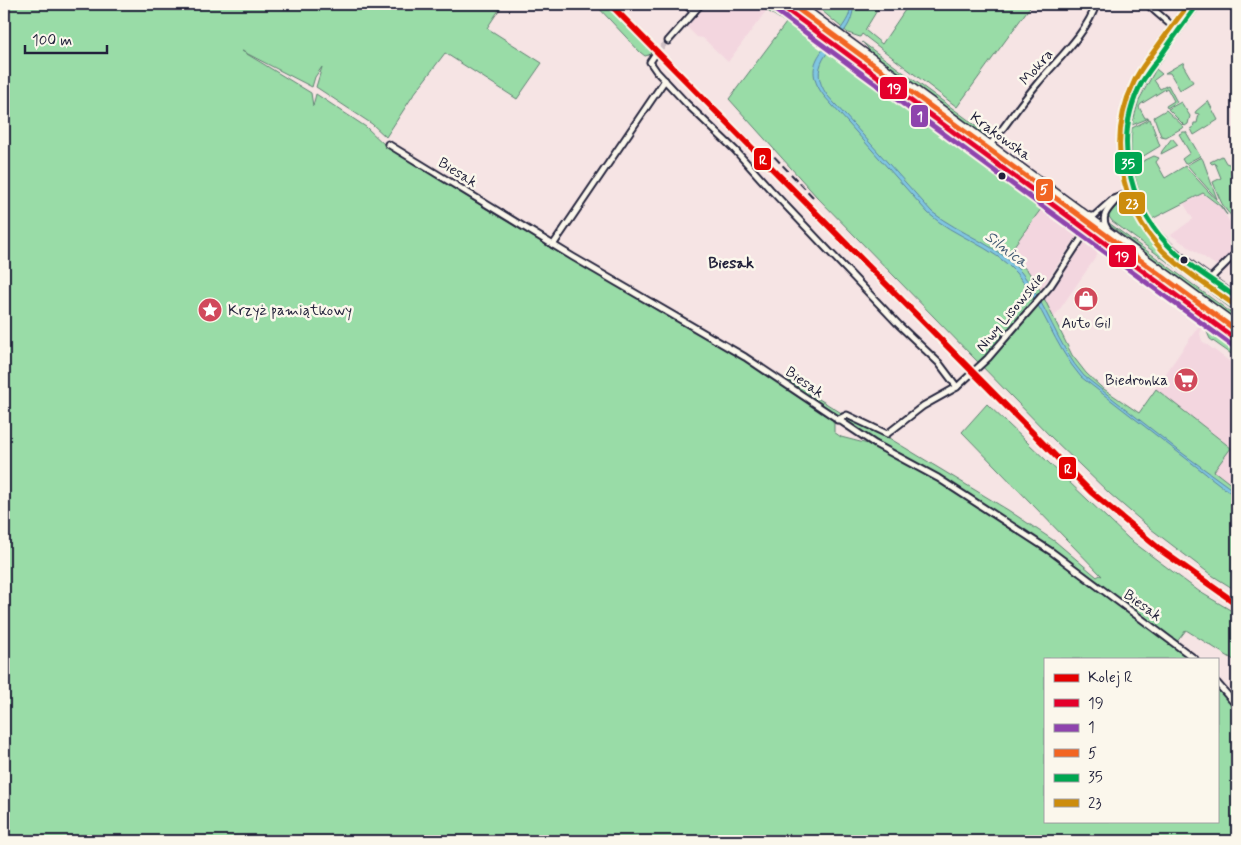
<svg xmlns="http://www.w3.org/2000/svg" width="1241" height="845" font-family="Mynerve,sans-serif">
<rect width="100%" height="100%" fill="#f6e4e4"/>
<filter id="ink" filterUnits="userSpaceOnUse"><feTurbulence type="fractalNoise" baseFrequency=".02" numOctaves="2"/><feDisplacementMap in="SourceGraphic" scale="10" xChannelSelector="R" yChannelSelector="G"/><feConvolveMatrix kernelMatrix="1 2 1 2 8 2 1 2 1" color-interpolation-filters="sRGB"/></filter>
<g filter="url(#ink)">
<g fill="#f3d6df">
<polygon points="707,4 757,4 766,11 728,62 703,38 697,37 685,25"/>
<polygon points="1202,194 1221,207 1237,235 1237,245 1232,253 1217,266 1171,235 1193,219 1184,204"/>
<polygon points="1041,209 1077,236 1040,290 1028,271 1008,254"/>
<polygon points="1084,243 1098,254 1053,319 1044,301 1056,286"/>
<polygon points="1200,324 1202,326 1200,334 1202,341 1237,367 1237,489 1214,471 1231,447 1155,389"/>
</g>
<g fill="#99dca7" stroke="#5e7f71">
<path d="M4 4H503L487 28 542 63 517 99 445 53 414 94 386 137 372 124 316 87 322 67 315 77 312 87 242 51 311 93 313 106 316 94 366 127 387 147 498 216 781 382 834 420V432L841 437 872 445 925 473 1051 553 1095 587 1098 586C1044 544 987 504 928 469 901 453 872 439 845 422V419L848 417 884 435 1008 510 1056 542 1097 577 1100 575 1102 576 962 432 987 404 1129 539 1200 592 1237 614V662L1186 630 1176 643 1193 659H1045V821H1217V686L1237 708V841H4Z"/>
<polygon points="595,4 607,4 656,53 645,56 640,52"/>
<polygon points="757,4 764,4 787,21 786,23 830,53 1041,209 1008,254 1028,271 1040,290 1072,355 1086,373 1101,387 1139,413 1156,389 1231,448 1214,471 1237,489 1237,591 1210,574 1151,529 1110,494 1051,437 817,197 729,99 786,23"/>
<polygon points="786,4 791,4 830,32 828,35"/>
<polygon points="814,4 881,4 865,30 882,44 909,4 1032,4 957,107 862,34 860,37 848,33"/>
<polygon points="772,6 786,13 823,40 811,37 772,8"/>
<polygon points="842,41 1080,215 1077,218 839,43"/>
<polygon points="862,42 993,138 988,139 868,51 868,48"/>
<polygon points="851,61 974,151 989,165 848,62"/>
<polygon points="1184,62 1183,65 1193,82 1180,90 1170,73 1165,73"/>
<polygon points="1156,69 1162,74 1154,80 1160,89 1168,85 1177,102 1167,108 1166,106 1174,101 1167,88 1141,104 1139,107 1145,118 1149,118 1132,125 1139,100"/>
<polygon points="1208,101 1218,120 1194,135 1191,129 1193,128 1194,123 1197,123 1199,114 1195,113 1196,111"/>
<polygon points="1181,102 1190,116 1188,124 1185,126 1168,109"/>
<polygon points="1166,110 1184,127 1166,137 1161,136 1154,117"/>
<polygon points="1150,119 1160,146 1137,160 1132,160 1131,144 1132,128"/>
<polygon points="1183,132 1186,132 1200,156 1185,164 1182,159 1190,153 1179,134"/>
<polygon points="1172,138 1178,145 1161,154 1162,151"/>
<polygon points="1154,156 1159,158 1156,162 1165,178 1185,166 1220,204 1227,215 1220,206 1203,193 1152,219 1139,191 1133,169 1137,164"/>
<path d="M1222 156 1226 163 1237 167V219C1224 214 1218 195 1213 182L1221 178 1215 163 1212 164 1210 162Z"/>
<polygon points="1201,157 1203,160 1217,199 1187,165"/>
<polygon points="1019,187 1030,192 1074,224 1070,224"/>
<path d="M1128 198 1134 200C1145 222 1158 241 1178 256L1177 258 1180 260V263L1183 265 1184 263 1218 289 1216 294 1237 309V313L1112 221 1108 215C1113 208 1119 201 1128 198Z"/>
<polygon points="1083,217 1237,331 1237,335 1080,220"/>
<polygon points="1105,218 1109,223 1237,317 1237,322 1108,224"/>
<polygon points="1209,328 1237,349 1237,358 1210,339 1207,332"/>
<polygon points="790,378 808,389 808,392 843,414 839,416 836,415 787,381"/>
</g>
<path fill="#80c6e1" stroke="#5a849f" d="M850 4H854C853 13 851 22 845 30 830 52 807 66 827 95L932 212C960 234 998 245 1021 272 1047 303 1057 346 1084 376L1178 450 1237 493V498L1081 377C1054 346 1043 304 1016 273 993 246 954 237 928 213L824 96C795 58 837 44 849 15 850 12 850 7 850 4Z"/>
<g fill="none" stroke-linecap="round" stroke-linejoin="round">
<polyline stroke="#ccbdc2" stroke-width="5" stroke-dasharray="5 2.5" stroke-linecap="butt" points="656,53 668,41"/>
<defs>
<g id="street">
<polyline points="685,4 694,12"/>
<polyline points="1147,4 1178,31"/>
<path d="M1198 4C1184 22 1171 41 1158 59 1152 67 1145 76 1141 84 1113 137 1126 203 1168 245 1188 265 1215 281 1237 298"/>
<polyline points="668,41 701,4"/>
<polyline points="656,53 650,62 657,72 686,103 735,150 770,189 899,325 939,363 957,387"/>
<polyline points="388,144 573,257 745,357 875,444 938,478 1052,552 1195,659"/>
<path d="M990 145C1006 125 1020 104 1037 84 1056 61 1088 32 1096 4"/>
<polyline points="1087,216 1094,216 1113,199 1133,192"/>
<path d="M1107 228C1099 215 1110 208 1118 198"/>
<polyline points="553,245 665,80"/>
<polyline points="1211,278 1237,252"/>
<polyline points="837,420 847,415 887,434 923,406 957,387 988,358 1051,285 1087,230"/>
<polyline points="1217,683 1237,706"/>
</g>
<g id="primary">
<polyline points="779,4 1237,340"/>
<polyline points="797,4 1237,326"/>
</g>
</defs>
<use href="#street" stroke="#22223b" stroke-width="9"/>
<use href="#primary" stroke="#22223b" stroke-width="11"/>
<use href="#street" stroke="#fbf7ec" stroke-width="5"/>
<use href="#primary" stroke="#fbf7ec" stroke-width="8"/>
<polyline stroke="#22223b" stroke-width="2" stroke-dasharray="8 4" stroke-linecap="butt" points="766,148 813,197"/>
<defs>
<polyline id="bus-1" points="779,4 1237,340"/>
<polyline id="bus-2" points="775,10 1233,346"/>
<polyline id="bus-3" points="791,4 1237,331"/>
<path id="bus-4" d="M1198 4C1186 20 1174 37 1162 54 1155 63 1148 72 1142 82 1113 136 1127 201 1167 244 1187 266 1214 281 1237 298"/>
<path id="bus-5" d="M1189 4C1177 19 1166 35 1155 50 1148 60 1139 70 1134 82 1107 139 1119 205 1163 251 1183 271 1209 287 1233 304"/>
</defs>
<use href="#bus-1" stroke="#fbf7ec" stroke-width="9"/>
<use href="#bus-2" stroke="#fbf7ec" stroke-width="9"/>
<use href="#bus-3" stroke="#fbf7ec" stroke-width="9"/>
<use href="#bus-4" stroke="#fbf7ec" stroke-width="9"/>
<use href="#bus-5" stroke="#fbf7ec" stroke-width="9"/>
<use href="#bus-1" stroke="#e4002b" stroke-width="5"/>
<use href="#bus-2" stroke="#8e44ad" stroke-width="5"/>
<use href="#bus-3" stroke="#f26522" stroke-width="5"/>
<use href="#bus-4" stroke="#00a651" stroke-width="5"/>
<use href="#bus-5" stroke="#cc8c0c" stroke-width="5"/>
<defs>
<polyline id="rail-1" points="610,4 1091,492 1162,551 1237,604"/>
</defs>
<use href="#rail-1" stroke="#fbf7ec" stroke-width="10"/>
<use href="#rail-1" stroke="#e50000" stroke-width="6"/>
</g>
</g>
<defs>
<symbol id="shop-disc" viewBox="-11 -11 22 22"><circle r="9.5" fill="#d1495b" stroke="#fbf7ec"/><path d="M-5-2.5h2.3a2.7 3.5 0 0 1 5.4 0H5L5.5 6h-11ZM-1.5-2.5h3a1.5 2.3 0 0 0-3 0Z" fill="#fff"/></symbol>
<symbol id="sight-disc" viewBox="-11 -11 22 22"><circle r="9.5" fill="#d1495b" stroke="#fbf7ec"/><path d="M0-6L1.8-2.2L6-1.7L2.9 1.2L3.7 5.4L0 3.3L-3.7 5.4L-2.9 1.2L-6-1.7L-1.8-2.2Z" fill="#fff"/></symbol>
<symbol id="supermarket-disc" viewBox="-11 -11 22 22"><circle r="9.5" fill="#d1495b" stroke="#fbf7ec"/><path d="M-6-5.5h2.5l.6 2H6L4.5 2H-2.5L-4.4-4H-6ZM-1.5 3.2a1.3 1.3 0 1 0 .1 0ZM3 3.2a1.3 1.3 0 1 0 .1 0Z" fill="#fff"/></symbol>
</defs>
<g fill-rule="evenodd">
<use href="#shop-disc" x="1072" y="285" width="28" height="28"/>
<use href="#sight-disc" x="196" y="296" width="28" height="28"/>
<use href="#supermarket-disc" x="1172" y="366" width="28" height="28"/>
</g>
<g fill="#22223b" stroke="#fbf7ec" stroke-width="2">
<circle cx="1002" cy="176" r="4.5"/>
<circle cx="1184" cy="260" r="4.5"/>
</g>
<g text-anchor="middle" stroke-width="5" stroke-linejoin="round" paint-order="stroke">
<g font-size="15" fill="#22223b" stroke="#fbf7ec">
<text transform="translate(1036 67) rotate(-49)" y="5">Mokra</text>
<text transform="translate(1001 136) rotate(36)" y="5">Krakowska</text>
<text transform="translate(458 172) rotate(32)" y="5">Biesak</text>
<text transform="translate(1010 312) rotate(-50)" y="5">Niwy Lisowskie</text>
<text transform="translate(805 382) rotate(35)" y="5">Biesak</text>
<text transform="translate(1143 605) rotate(36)" y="5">Biesak</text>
</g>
<g font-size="15" fill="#22223b" stroke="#fbf7ec" text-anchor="start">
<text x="228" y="315">Krzyż pamiątkowy</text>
<text x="1086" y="328" text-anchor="middle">Auto Gil</text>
<text x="1168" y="385" text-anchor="end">Biedronka</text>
</g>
<g font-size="16" font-style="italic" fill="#435b75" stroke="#fbf7ec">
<text transform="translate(1007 248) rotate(37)" y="6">Silnica</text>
</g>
<g font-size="16" font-weight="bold" fill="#22223b" stroke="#fbf7ec">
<text x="731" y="268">Biesak</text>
</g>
</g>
<g stroke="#fbf7ec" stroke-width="2">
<rect x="879" y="76" width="29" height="24" rx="5" fill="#e4002b"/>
<rect x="910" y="104" width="19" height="24" rx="5" fill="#8e44ad"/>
<rect x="753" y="147" width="19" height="24" rx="5" fill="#e50000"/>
<rect x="1114" y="151" width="29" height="24" rx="5" fill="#00a651"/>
<rect x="1035" y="178" width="19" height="24" rx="5" fill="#f26522"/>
<rect x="1118" y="191" width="28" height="24" rx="5" fill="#cc8c0c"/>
<rect x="1108" y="244" width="29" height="24" rx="5" fill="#e4002b"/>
<rect x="1058" y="456" width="19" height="24" rx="5" fill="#e50000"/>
</g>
<g font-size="14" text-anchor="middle" font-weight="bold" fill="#fff">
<text x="894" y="93">19</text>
<text x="920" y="121">1</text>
<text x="763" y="164">R</text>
<text x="1128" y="168">35</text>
<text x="1044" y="194">5</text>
<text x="1132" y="208">23</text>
<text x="1122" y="261">19</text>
<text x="1068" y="473">R</text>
</g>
<rect width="1241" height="845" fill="none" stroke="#fbf7ec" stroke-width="20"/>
<rect x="10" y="10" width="1221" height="825" fill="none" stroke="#22223b" stroke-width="2" filter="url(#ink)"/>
<rect x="1044" y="658" width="175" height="165" fill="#fbf7ec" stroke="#a4a2a5"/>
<rect x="1054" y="674" width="25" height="8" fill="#e50000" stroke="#a4a2a5"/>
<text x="1088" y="682" font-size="15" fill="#22223b">Kolej R</text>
<rect x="1054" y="699" width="25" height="8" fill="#e4002b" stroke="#a4a2a5"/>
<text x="1088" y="708" font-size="15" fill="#22223b">19</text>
<rect x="1054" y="724" width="25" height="8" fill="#8e44ad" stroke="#a4a2a5"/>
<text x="1088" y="732" font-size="15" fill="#22223b">1</text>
<rect x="1054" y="749" width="25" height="8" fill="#f26522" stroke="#a4a2a5"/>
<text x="1088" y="758" font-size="15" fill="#22223b">5</text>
<rect x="1054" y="774" width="25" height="8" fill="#00a651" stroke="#a4a2a5"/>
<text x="1088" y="782" font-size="15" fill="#22223b">35</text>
<rect x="1054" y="799" width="25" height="8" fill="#cc8c0c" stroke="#a4a2a5"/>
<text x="1088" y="808" font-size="15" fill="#22223b">23</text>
<path d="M25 45v8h82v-8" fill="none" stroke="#22223b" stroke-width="2.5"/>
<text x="32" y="45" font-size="15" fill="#22223b" stroke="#fbf7ec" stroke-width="4" paint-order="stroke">100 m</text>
</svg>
